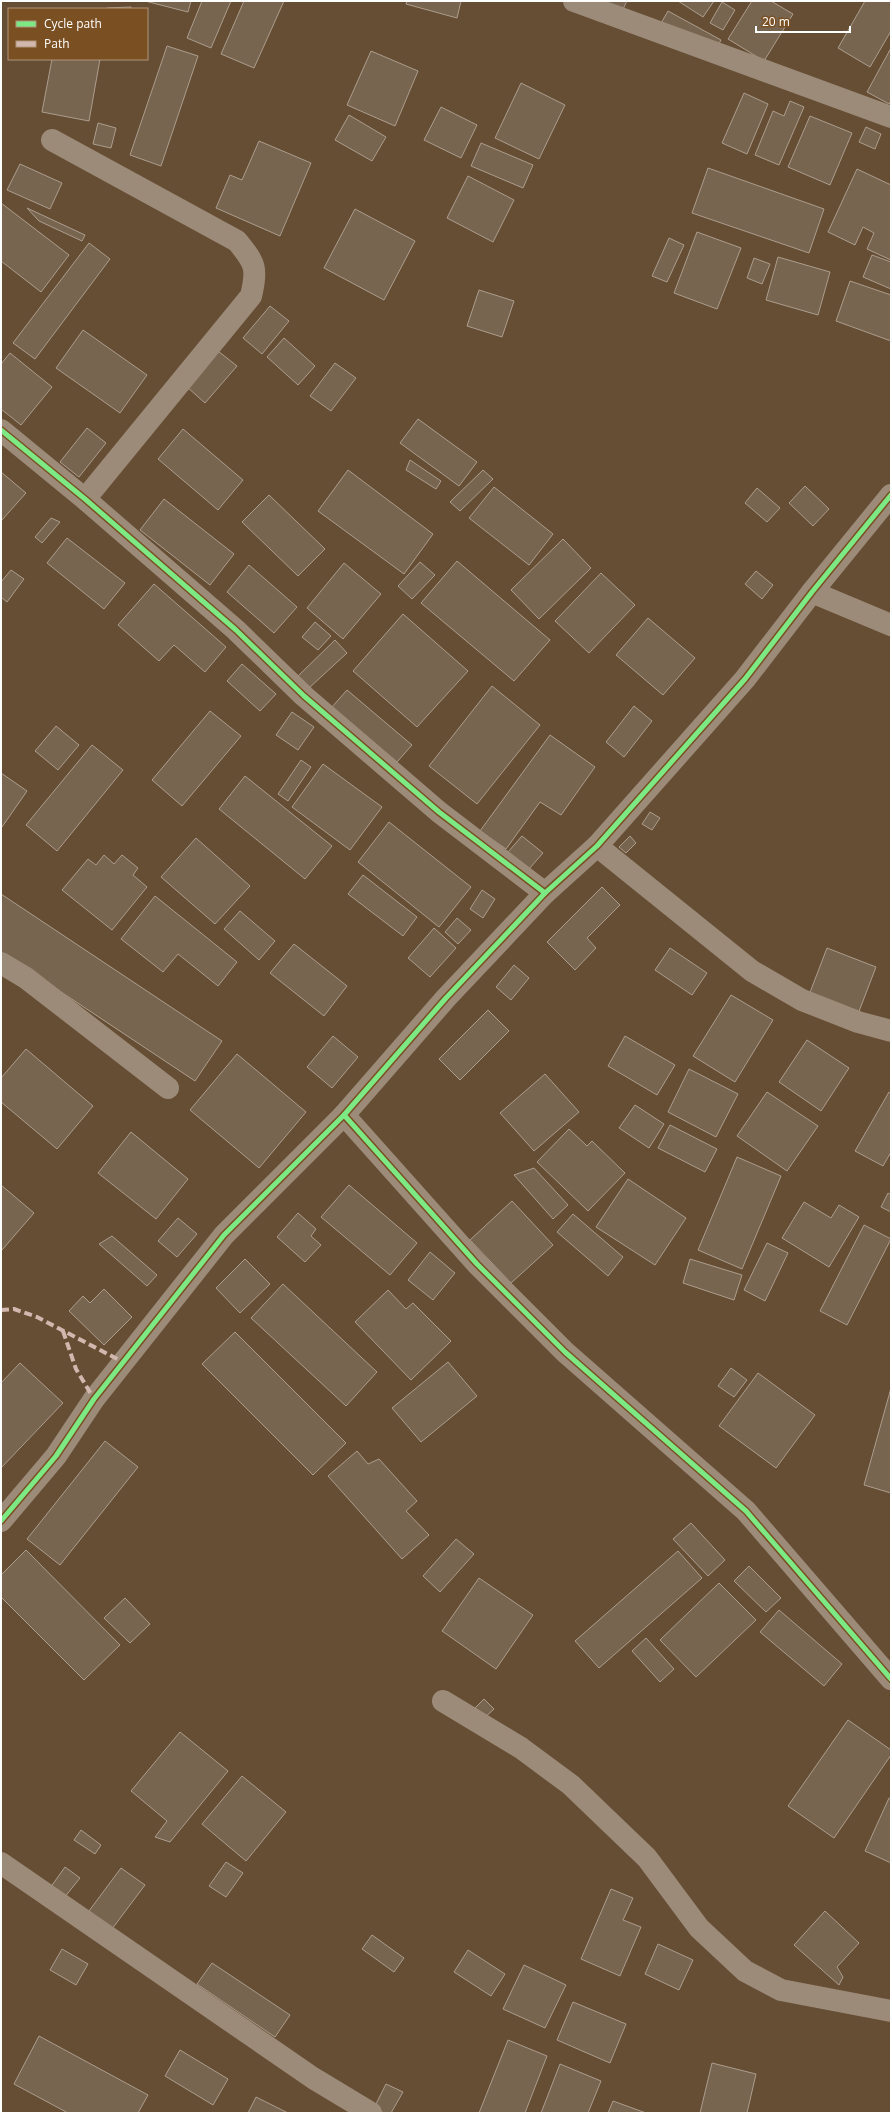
<svg xmlns="http://www.w3.org/2000/svg" width="892" height="2114" font-family="'Open Sans',sans-serif">
<rect width="100%" height="100%" fill="#664e35"/>
<g fill="#786550" stroke="#ac9d8d">
<polygon points="145,1 191,1 188,12"/>
<polygon points="202,1 231,1 211,48 187,38"/>
<polygon points="244,1 284,1 254,68 221,54"/>
<polygon points="407,1 461,1 457,18 406,4"/>
<polygon points="600,1 627,1 622,11"/>
<polygon points="678,1 714,1 703,17"/>
<polygon points="752,1 771,1 793,14 764,61 728,39"/>
<polygon points="865,1 891,1 891,31 870,67 838,48"/>
<polygon points="722,2 735,10 723,30 710,23"/>
<polygon points="131,7 131,9 107,9 107,8"/>
<polygon points="668,11 721,40 713,55 660,25"/>
<polygon points="167,46 198,56 161,166 130,155"/>
<polygon points="891,48 891,101 889,104 867,92"/>
<polygon points="371,51 418,71 395,126 347,105"/>
<polygon points="52,59 100,59 89,121 42,112"/>
<polygon points="521,83 565,105 539,159 495,138"/>
<polygon points="744,93 768,104 747,154 722,143"/>
<polygon points="790,101 804,107 779,165 755,155 773,111 784,116"/>
<polygon points="441,107 477,125 461,158 424,140"/>
<polygon points="349,115 386,137 372,161 335,140"/>
<polygon points="810,116 852,133 830,185 788,167"/>
<polygon points="98,123 116,128 111,148 93,144"/>
<polygon points="866,127 881,134 875,149 859,142"/>
<polygon points="259,141 311,163 280,236 216,208 230,175 242,180"/>
<polygon points="481,143 533,165 523,188 471,166"/>
<polygon points="20,164 62,183 50,209 7,190"/>
<polygon points="708,168 824,209 809,253 692,213"/>
<polygon points="857,169 891,185 891,260 867,249 874,233 863,227 855,245 828,232"/>
<polygon points="468,176 514,200 493,242 447,218"/>
<polygon points="1,203 69,255 41,292 1,261"/>
<polygon points="27,208 85,235 82,241 39,221"/>
<polygon points="355,209 415,241 384,300 324,268"/>
<polygon points="697,232 741,248 717,309 674,293"/>
<polygon points="669,238 684,245 667,282 652,276"/>
<polygon points="89,243 110,259 35,359 13,343"/>
<polygon points="872,255 891,262 891,289 863,277"/>
<polygon points="778,257 830,272 818,315 766,300"/>
<polygon points="754,258 770,264 762,284 747,278"/>
<polygon points="850,281 891,295 891,341 836,321"/>
<polygon points="479,290 514,301 502,337 467,326"/>
<polygon points="270,306 289,321 262,354 243,338"/>
<polygon points="83,330 147,375 120,413 56,368"/>
<polygon points="284,338 315,366 298,385 267,357"/>
<polygon points="218,351 237,366 205,403 187,387"/>
<polygon points="10,353 52,387 21,425 1,409 1,364"/>
<polygon points="335,363 356,378 331,411 310,396"/>
<polygon points="418,419 477,462 459,486 400,443"/>
<polygon points="87,428 106,443 79,477 60,462"/>
<polygon points="183,429 243,480 218,510 158,459"/>
<polygon points="410,460 441,481 436,489 406,470"/>
<polygon points="348,470 433,534 404,574 318,511"/>
<polygon points="483,470 493,479 460,511 450,502"/>
<polygon points="1,472 26,493 1,521"/>
<polygon points="805,486 829,509 813,526 789,503"/>
<polygon points="494,487 553,534 529,565 469,518"/>
<polygon points="757,488 780,508 767,522 745,503"/>
<polygon points="269,495 325,549 298,576 242,522"/>
<polygon points="164,499 234,554 210,585 140,530"/>
<polygon points="51,518 60,522 42,543 35,537"/>
<polygon points="67,538 125,583 104,609 47,563"/>
<polygon points="563,539 591,568 539,619 511,590"/>
<polygon points="457,561 550,640 514,681 421,603"/>
<polygon points="420,562 435,575 412,599 398,586"/>
<polygon points="344,563 381,594 343,639 307,608"/>
<polygon points="249,565 297,607 274,633 227,592"/>
<polygon points="11,570 24,579 7,602 1,597 1,582"/>
<polygon points="756,571 773,585 762,599 745,584"/>
<polygon points="601,573 635,605 589,653 555,621"/>
<polygon points="154,584 226,647 205,672 174,645 159,661 118,625"/>
<polygon points="403,614 468,671 417,727 353,671"/>
<polygon points="648,618 695,658 663,695 616,655"/>
<polygon points="315,622 331,636 318,650 302,637"/>
<polygon points="335,640 347,653 309,688 298,676"/>
<polygon points="242,664 276,694 260,711 227,681"/>
<polygon points="492,686 540,725 477,804 429,766"/>
<polygon points="347,690 412,745 397,762 332,707"/>
<polygon points="634,706 652,721 624,757 606,742"/>
<polygon points="210,711 241,736 182,806 152,780"/>
<polygon points="292,712 314,727 298,750 276,735"/>
<polygon points="56,726 79,745 58,770 35,751"/>
<polygon points="550,735 595,767 561,815 540,802 506,849 480,831"/>
<polygon points="92,745 123,770 57,851 26,825"/>
<polygon points="301,760 311,767 288,801 278,794"/>
<polygon points="323,764 382,807 350,850 292,807"/>
<polygon points="1,773 27,791 2,827 1,827"/>
<polygon points="245,776 332,846 305,879 219,809"/>
<polygon points="650,812 660,818 652,830 642,824"/>
<polygon points="389,822 471,887 439,927 358,862"/>
<polygon points="522,836 543,853 529,869 508,852"/>
<polygon points="630,836 636,843 626,853 619,847"/>
<polygon points="196,838 250,886 215,924 161,877"/>
<polygon points="104,855 114,864 122,855 138,868 133,875 147,887 112,930 62,890 88,859 96,865"/>
<polygon points="363,875 417,917 403,936 348,894"/>
<polygon points="602,887 620,905 587,938 596,948 575,970 547,942"/>
<polygon points="482,890 495,899 483,918 470,909"/>
<polygon points="1,894 222,1041 195,1081 1,952"/>
<polygon points="155,896 237,962 218,986 178,954 163,972 121,939"/>
<polygon points="240,911 275,941 259,960 224,929"/>
<polygon points="457,918 471,930 458,944 445,932"/>
<polygon points="434,928 456,948 430,977 408,958"/>
<polygon points="294,944 347,986 324,1016 270,973"/>
<polygon points="670,948 707,973 692,995 655,970"/>
<polygon points="827,948 876,967 858,1014 809,995"/>
<polygon points="514,965 529,978 511,1000 496,987"/>
<polygon points="731,995 773,1020 735,1082 693,1056"/>
<polygon points="488,1010 509,1031 460,1080 439,1059"/>
<polygon points="333,1036 358,1057 332,1088 307,1067"/>
<polygon points="625,1036 675,1065 657,1095 608,1066"/>
<polygon points="807,1040 849,1068 821,1111 779,1082"/>
<polygon points="26,1049 93,1106 57,1149 1,1102 1,1078"/>
<polygon points="237,1054 306,1112 259,1168 190,1110"/>
<polygon points="689,1069 738,1094 716,1137 668,1112"/>
<polygon points="545,1074 579,1112 534,1151 500,1113"/>
<polygon points="767,1092 818,1126 787,1171 737,1136"/>
<polygon points="889,1092 891,1093 891,1152 883,1166 855,1151"/>
<polygon points="635,1105 664,1124 649,1148 619,1128"/>
<polygon points="670,1125 717,1149 705,1172 658,1148"/>
<polygon points="569,1129 587,1146 592,1141 625,1173 588,1211 537,1162"/>
<polygon points="131,1132 188,1179 156,1219 98,1173"/>
<polygon points="737,1157 781,1176 742,1269 698,1250"/>
<polygon points="534,1168 568,1205 553,1219 514,1175"/>
<polygon points="628,1179 686,1218 655,1265 596,1227"/>
<polygon points="1,1185 34,1213 2,1250 1,1249"/>
<polygon points="349,1185 417,1243 390,1275 321,1217"/>
<polygon points="888,1193 891,1195 891,1212 881,1207"/>
<polygon points="512,1201 553,1245 511,1283 470,1240"/>
<polygon points="804,1202 831,1218 839,1205 859,1217 829,1267 782,1238"/>
<polygon points="298,1213 316,1229 311,1236 321,1245 305,1262 277,1237"/>
<polygon points="573,1214 623,1257 608,1276 557,1232"/>
<polygon points="178,1218 197,1234 177,1257 158,1241"/>
<polygon points="864,1225 891,1239 847,1325 820,1311"/>
<polygon points="112,1236 157,1275 147,1286 99,1244"/>
<polygon points="767,1243 788,1253 765,1301 744,1290"/>
<polygon points="430,1252 455,1273 433,1300 408,1280"/>
<polygon points="245,1259 270,1284 240,1313 216,1288"/>
<polygon points="690,1259 742,1275 734,1300 683,1283"/>
<polygon points="283,1284 377,1372 346,1406 251,1318"/>
<polygon points="104,1289 132,1317 104,1345 69,1311 83,1296 90,1303"/>
<polygon points="388,1290 406,1309 413,1303 451,1341 411,1380 355,1322"/>
<polygon points="235,1332 346,1443 313,1475 202,1364"/>
<polygon points="448,1362 477,1396 421,1442 392,1408"/>
<polygon points="20,1363 63,1403 1,1468 1,1383"/>
<polygon points="731,1368 747,1380 734,1397 718,1386"/>
<polygon points="758,1373 815,1415 776,1468 719,1426"/>
<polygon points="891,1388 891,1493 864,1485"/>
<polygon points="105,1441 138,1467 60,1565 27,1539"/>
<polygon points="357,1451 368,1464 379,1459 417,1501 406,1511 429,1535 402,1559 328,1476"/>
<polygon points="691,1523 725,1560 708,1576 673,1539"/>
<polygon points="456,1539 474,1554 440,1592 423,1576"/>
<polygon points="26,1550 120,1645 84,1680 1,1597 1,1575"/>
<polygon points="678,1551 702,1578 599,1668 575,1641"/>
<polygon points="749,1566 781,1598 766,1612 734,1581"/>
<polygon points="479,1578 533,1615 496,1669 442,1631"/>
<polygon points="719,1583 756,1620 696,1677 660,1640"/>
<polygon points="125,1598 150,1624 130,1643 104,1618"/>
<polygon points="779,1610 842,1664 824,1686 760,1632"/>
<polygon points="646,1638 674,1669 660,1682 632,1651"/>
<polygon points="484,1699 494,1709 483,1719 473,1710"/>
<polygon points="848,1720 891,1750 891,1755 834,1838 788,1806"/>
<polygon points="180,1732 228,1771 170,1842 155,1837 167,1821 131,1791"/>
<polygon points="242,1776 286,1812 246,1861 202,1824"/>
<polygon points="889,1798 891,1798 891,1863 865,1851"/>
<polygon points="81,1830 101,1845 95,1854 74,1840"/>
<polygon points="226,1862 243,1873 226,1897 209,1886"/>
<polygon points="65,1867 80,1878 64,1898 50,1888"/>
<polygon points="121,1868 145,1885 112,1929 89,1911"/>
<polygon points="611,1889 633,1898 623,1920 641,1927 620,1976 581,1959"/>
<polygon points="825,1911 859,1943 837,1967 843,1977 839,1985 794,1945"/>
<polygon points="372,1935 404,1958 394,1972 362,1949"/>
<polygon points="658,1944 693,1960 679,1990 645,1974"/>
<polygon points="62,1949 88,1964 76,1985 50,1970"/>
<polygon points="468,1950 505,1974 491,1996 454,1972"/>
<polygon points="212,1963 290,2015 275,2037 197,1984"/>
<polygon points="524,1965 566,1985 545,2028 503,2009"/>
<polygon points="573,2002 626,2024 610,2063 557,2040"/>
<polygon points="39,2036 148,2095 138,2113 68,2113 14,2084"/>
<polygon points="508,2040 547,2056 525,2113 479,2113"/>
<polygon points="180,2050 228,2079 213,2105 165,2076"/>
<polygon points="712,2063 756,2074 747,2113 700,2113"/>
<polygon points="560,2064 601,2081 588,2113 541,2113"/>
<polygon points="386,2084 403,2092 391,2113 384,2113 374,2108"/>
<polygon points="256,2097 288,2113 248,2113"/>
<polygon points="613,2101 646,2113 608,2113"/>
</g>
<g fill="none" stroke-linecap="round" stroke-linejoin="round">
<g stroke="#9d8b79" stroke-width="22">
<polyline points="574,1 891,117"/>
<path d="M52 140 237 241C255 263 258 268 251 296L85 499"/>
<polyline points="1,430 85,499 236,630 304,696 439,812 545,893"/>
<polyline points="812,592 891,625"/>
<polyline points="597,846 752,971 802,1000 858,1022 891,1031"/>
<polyline points="1,963 26,978 168,1088"/>
<polyline points="344,1115 477,1264 565,1352 746,1511 891,1679"/>
<polyline points="1,1521 56,1456 94,1399 224,1235 344,1115 446,998 545,893 597,846 745,679 812,592 891,495"/>
<polyline points="443,1701 521,1748 571,1785 647,1858 699,1928 745,1971 781,1990 891,2011"/>
<polyline points="1,1863 313,2078 371,2113"/>
</g>
<g stroke="#d1b7ad" stroke-width="4" stroke-dasharray="8 4" stroke-linecap="butt">
<polyline points="1,1310 14,1309 37,1317 123,1362"/>
<polyline points="63,1331 76,1369 94,1399"/>
</g>
<defs>
<g id="cycleway">
<polyline points="1,430 85,499 236,630 304,696 439,812 545,893"/>
<polyline points="344,1115 477,1264 565,1352 746,1511 891,1679"/>
<polyline points="1,1521 56,1456 94,1399 224,1235 344,1115 446,998 545,893 597,846 745,679 812,592 891,495"/>
</g>
</defs>
<use href="#cycleway" stroke="#7a4f21" stroke-width="8"/>
<use href="#cycleway" stroke="#7ce984" stroke-width="5"/>
</g>
<rect width="892" height="2114" fill="none" stroke="#ffffff" stroke-width="4"/>
<rect x="8" y="8" width="140" height="52" fill="#7a4f21" stroke="#af957a"/>
<rect x="16" y="21" width="20" height="6" fill="#7ce984" stroke="#af957a"/>
<text x="44" y="28" font-size="12" fill="#ffffff">Cycle path</text>
<rect x="16" y="41" width="20" height="6" fill="#d1b7ad" stroke="#af957a"/>
<text x="44" y="48" font-size="12" fill="#ffffff">Path</text>
<path d="M756 26v6h94v-6" fill="none" stroke="#ffffff" stroke-width="2"/>
<text x="762" y="26" font-size="12" fill="#ffffff" stroke="#7a4f21" stroke-width="3" paint-order="stroke">20 m</text>
</svg>
